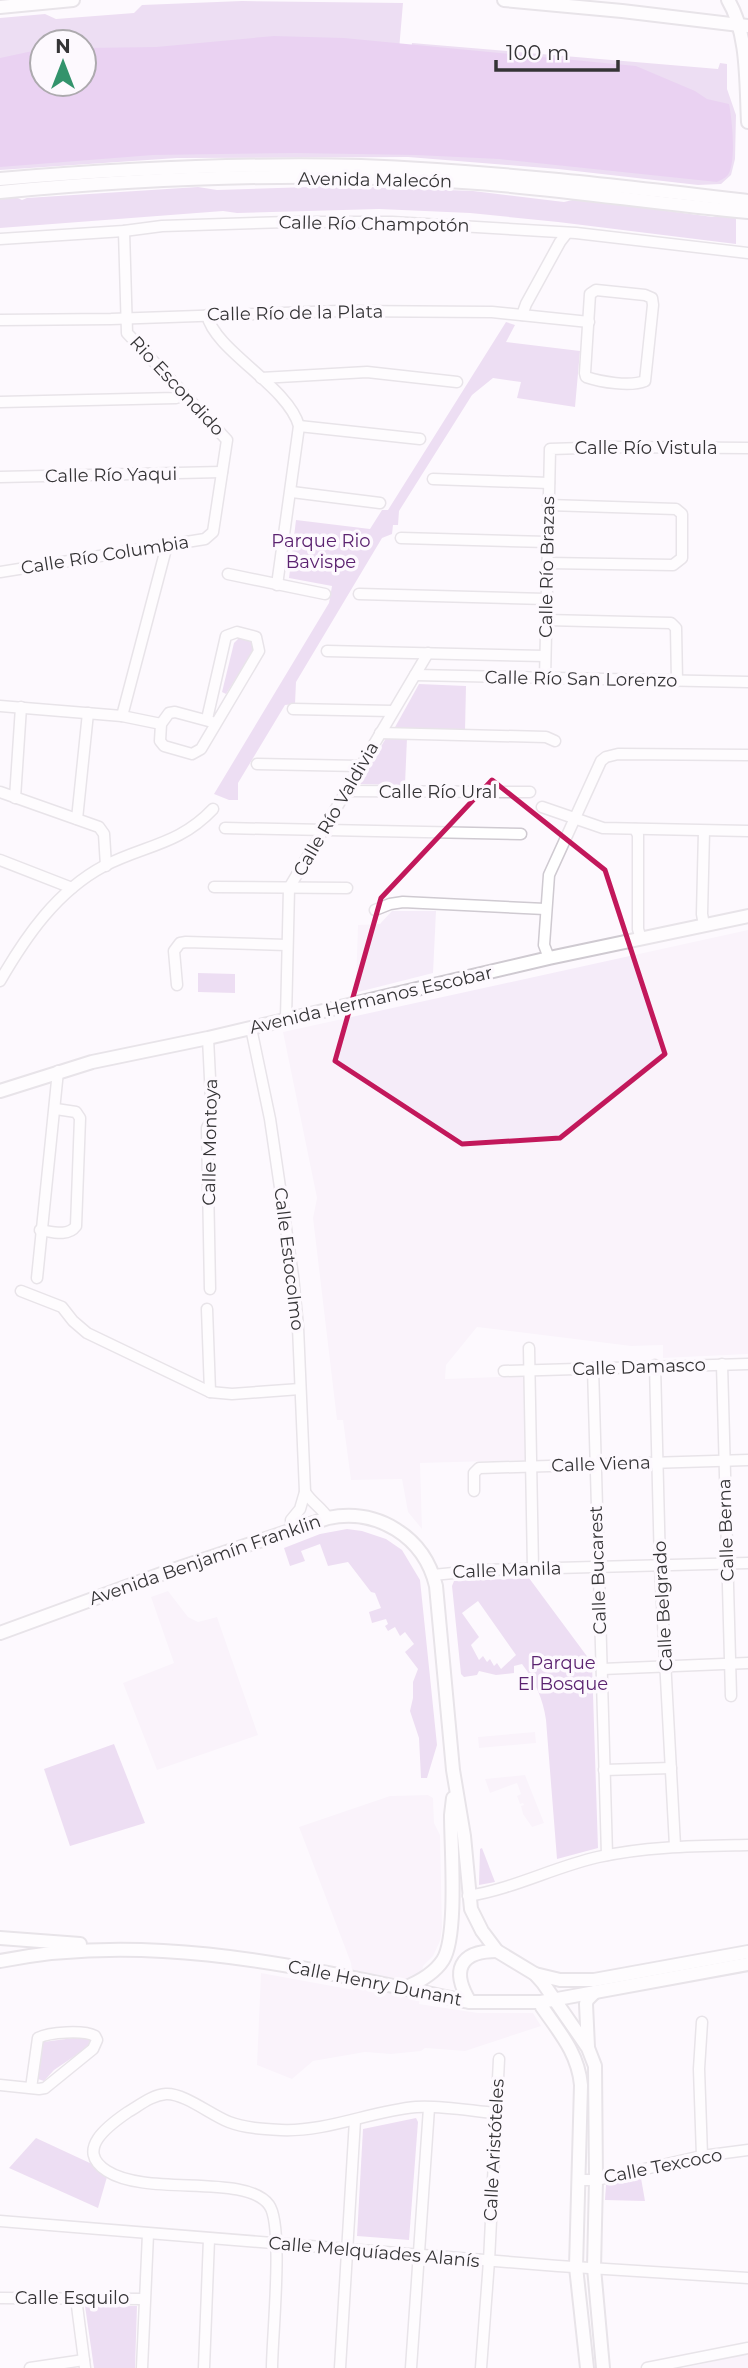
<svg xmlns="http://www.w3.org/2000/svg" width="748" height="2368" font-family="Montserrat,sans-serif">
<rect width="100%" height="100%" fill="#fdf9fe"/>
<g fill="#f5ecf9">
<polygon points="392,911 436,911 433,973 358,992 356,984 358,925 380,924"/>
<polygon points="748,930 748,1354 663,1358 663,1345 631,1346 477,1327 446,1365 445,1379 525,1376 526,1460 420,1463 422,1529 408,1512 402,1479 351,1480 343,1420 337,1420 313,1218 317,1198 283,1032"/>
<polygon points="168,1591 188,1617 198,1622 217,1617 258,1735 157,1770 123,1683 174,1663 151,1597"/>
<polygon points="535,1732 536,1743 479,1748 478,1737"/>
<polygon points="525,1775 544,1823 532,1827 523,1814 521,1806 524,1805 523,1803 520,1804 517,1796 521,1794 517,1783 490,1793 485,1779"/>
<polygon points="428,1795 433,1798 434,1823 440,1835 442,1928 440,1941 433,1956 423,1966 419,2004 478,2013 533,2013 541,2026 465,2051 425,2048 421,2051 391,2054 365,2052 313,2061 292,2079 257,2065 261,1973 354,1990 351,1963 299,1827 390,1796"/>
<polygon points="748,2354 748,2368 683,2368"/>
</g>
<g fill="#dabde6" fill-rule="evenodd">
<path d="M242 1 403 3 399 50 411 51 412 43 718 69 720 63 727 64V89L736 115 735 159 731 175 721 184 698 185 558 169 408 157 177 158 0 170V18L45 14 56 19 134 13 142 5ZM42 42H84V84H42Z"/>
<path d="M315 185 473 191 564 202 577 199 713 217 720 215 736 217V244L558 222 470 213 379 209 237 213 223 211 0 228V199C9 196 14 196 22 200L27 198 198 187 217 190 310 187Z"/>
<polygon points="506,322 515,325 506,342 580,351 575,407 517,398 521,382 493,378 472,395 399,511 398,525 393,525 392,534 382,538 296,682 295,704 285,705 238,783 238,800 229,800 214,794 329,603 332,586 289,578 296,520 370,529 382,510 388,510"/>
<polygon points="239,638 253,642 255,648 226,694 222,692 234,643"/>
<polygon points="419,684 466,686 465,731 394,729"/>
<polygon points="386,738 407,738 405,785 359,784"/>
<polygon points="198,973 235,974 235,993 198,992"/>
<polygon points="347,1529 362,1531 386,1539 402,1550 420,1580 437,1745 427,1778 421,1778 419,1738 410,1711 413,1698 413,1682 418,1669 405,1652 414,1644 405,1632 400,1636 395,1627 388,1631 385,1626 388,1624 386,1619 372,1623 369,1612 381,1608 375,1593 371,1592 348,1562 328,1566 320,1544 301,1551 305,1561 290,1566 284,1548 320,1534"/>
<path d="M529 1578 592 1663 598 1848 557 1859 546 1720C543 1699 535 1681 522 1664L514 1666V1673L496 1675 479 1671 477 1675 464 1677 461 1674 452 1586 454 1581ZM478 1601 516 1655 501 1669 497 1663 494 1666 490 1659 487 1662 483 1656 479 1660 471 1645 479 1637 462 1613Z"/>
<polygon points="114,1744 145,1823 70,1846 44,1769"/>
<polygon points="482,1848 495,1882 479,1885 480,1849"/>
<polygon points="89,2036 91,2043 88,2047 54,2070 44,2081 38,2079 43,2042"/>
<polygon points="416,2118 418,2122 409,2240 357,2236 363,2129"/>
<polygon points="36,2138 92,2164 107,2177 98,2208 9,2168"/>
<polygon points="641,2178 645,2201 605,2200 606,2185"/>
<polygon points="85,2306 137,2306 135,2368 94,2368"/>
</g>
<path fill="#d2a3e5" d="M274 36 344 38 636 66 695 91 707 99 729 104C732 118 737 165 727 176 725 178 719 181 717 182L499 159 416 155 296 153 153 155 0 167V58L42 49V84H84V48L156 47Z"/>
<g fill="none" stroke-linecap="round" stroke-linejoin="round">
<defs>
<g id="minor">
<polyline points="0,239 124,231 162,226 288,222 392,222 576,233 748,253"/>
<path d="M596 290 645 295 652 298 653 305 645 381C630 387 601 382 586 377L585 373 590 294Z"/>
<path d="M207 315C215 351 288 386 299 426L277 585"/>
<polyline points="522,315 526,304 560,242 567,233"/>
<polyline points="0,320 111,319 339,311 492,312 589,322"/>
<polyline points="261,378 367,372 457,382"/>
<polyline points="0,402 176,398 184,395"/>
<polyline points="299,426 420,439"/>
<polyline points="0,477 222,472"/>
<polyline points="433,479 549,483"/>
<polyline points="292,492 380,503"/>
<polyline points="401,538 548,542"/>
<polyline points="547,563 673,565 682,558 682,514 676,509 548,505"/>
<polyline points="0,572 205,539 213,532 227,440 127,333 124,231"/>
<polyline points="228,574 325,594"/>
<polyline points="359,594 546,599"/>
<polyline points="546,620 671,623 676,628 677,681"/>
<polyline points="327,651 545,656"/>
<polyline points="415,675 748,682"/>
<polyline points="545,679 550,449 615,447 748,448"/>
<polyline points="0,706 122,716 161,724"/>
<polyline points="293,709 392,711"/>
<polyline points="122,716 167,545"/>
<polyline points="207,719 226,636 237,632 256,637 259,651 201,749 192,754 164,746 160,741 161,724 169,713 175,712 216,723"/>
<polyline points="380,733 546,737 555,741"/>
<polyline points="257,764 360,766"/>
<polyline points="345,791 530,792"/>
<polyline points="0,792 99,827 104,834 106,866"/>
<polyline points="15,798 21,707"/>
<polyline points="542,807 603,828 748,831"/>
<polyline points="77,819 88,713"/>
<polyline points="225,828 521,834"/>
<polyline points="635,829 638,835 638,929 641,939"/>
<polyline points="704,831 702,914 704,925"/>
<polyline points="0,860 72,888"/>
<polyline points="214,887 347,888"/>
<polyline points="375,910 390,904 403,902 545,909"/>
<polyline points="549,958 544,945 549,875 601,761 606,757 618,754 748,755"/>
<path d="M0 981C26 936 57 891 104 866 145 845 179 845 213 809"/>
<polyline points="177,985 174,951 180,943 186,942 287,945"/>
<polyline points="286,1019 289,888 428,653"/>
<polyline points="251,1028 270,1119 293,1276 298,1327 305,1492 300,1509 291,1520 292,1529"/>
<polyline points="208,1038 212,1119 207,1128 210,1289"/>
<path d="M40 1230C53 1232 68 1237 76 1226L80 1118 76 1112 56 1109"/>
<polyline points="37,1278 58,1071"/>
<polyline points="21,1291 62,1307 73,1321 87,1333 210,1392 232,1394 300,1389"/>
<polyline points="207,1309 210,1392"/>
<polyline points="529,1348 533,1569"/>
<polyline points="722,1364 731,1696"/>
<polyline points="655,1365 660,1566 675,1846"/>
<polyline points="593,1368 607,1855"/>
<polyline points="504,1371 748,1364"/>
<polyline points="474,1491 474,1473 479,1468 748,1460"/>
<path d="M305 1492C312 1503 321 1507 328 1518"/>
<polyline points="433,1575 484,1570 748,1563"/>
<polyline points="602,1669 748,1663"/>
<polyline points="604,1770 671,1768"/>
<path d="M468 1896C513 1889 554 1867 598 1857 647 1846 698 1846 748 1845"/>
<path d="M0 2085 39 2089 45 2088 93 2049 97 2040 95 2036C84 2030 49 2032 38 2038L31 2088"/>
<polyline points="702,2156 699,2069 702,2022"/>
<polyline points="578,2180 596,2180 702,2156 748,2150"/>
<polyline points="0,2221 558,2266 748,2278"/>
<polyline points="0,2298 144,2299"/>
<polyline points="76,2298 85,2368"/>
<polyline points="30,2368 84,2360"/>
<polyline points="142,2368 148,2234"/>
<polyline points="204,2368 209,2239"/>
<path d="M272 2368C272 2337 284 2225 269 2205 246 2173 147 2197 107 2171 74 2150 109 2125 128 2112 140 2105 152 2095 166 2094 184 2093 211 2115 229 2122 245 2128 263 2129 281 2130 327 2132 371 2111 416 2107 439 2105 472 2111 496 2113"/>
<polyline points="340,2368 355,2120"/>
<polyline points="411,2368 429,2108"/>
<polyline points="481,2368 489,2261 499,2059"/>
<polyline points="647,2368 748,2348"/>
</g>
<g id="major">
<polyline points="504,0 622,11 748,26"/>
<path d="M728 0C748 33 746 82 748 122"/>
<polyline points="0,7 73,0"/>
<path d="M0 179C120 169 241 163 361 166 491 171 619 186 748 201"/>
<path d="M0 192C158 177 319 171 478 183 568 190 658 204 748 212"/>
<polyline points="0,1091 92,1062 208,1038 549,958 748,916"/>
<path d="M0 1633 164 1573 328 1518C377 1508 424 1536 436 1586L453 1770 464 1836 471 1909 482 1931 497 1951 535 1974 543 1983 588 2048 595 2066 596 2180 594 2268 603 2368"/>
<polyline points="0,1938 80,1944"/>
<path d="M0 1961C157 1929 316 1971 470 2002H541L748 1964"/>
<polyline points="535,1974 560,1980 594,1980 748,1952"/>
<path d="M404 1988C419 1982 434 1974 443 1960 458 1936 451 1847 451 1815L453 1798"/>
<path d="M470 2002C451 1971 459 1951 497 1951"/>
<path d="M541 2002 542 2007C560 2033 578 2053 581 2085L576 2267 587 2368"/>
<polyline points="588,2047 586,2004 587,2000 595,1992"/>
</g>
</defs>
<use href="#minor" stroke="#cfcad1" stroke-width="13"/>
<use href="#major" stroke="#cfcad1" stroke-width="16"/>
<use href="#minor" stroke="#fff" stroke-width="10"/>
<use href="#major" stroke="#fff" stroke-width="12"/>
</g>
<path d="M0 0H748V2368H0ZM492 780 605 870 665 1054 560 1138 462 1144 335 1061 381 898Z" fill="#fdf9fe" fill-opacity=".55" fill-rule="evenodd"/>
<path fill="none" stroke="#c2185b" stroke-width="5" stroke-linejoin="round" d="M492 780 605 870 665 1054 560 1138 462 1144 335 1061 381 898Z"/>
<g text-anchor="middle" stroke-width="7" stroke-linejoin="round" paint-order="stroke">
<g font-size="18" fill="#353436" stroke="#fdf9fe">
<text transform="translate(375 180) rotate(1)" y="6">Avenida Malecón</text>
<text transform="translate(374 224) rotate(1)" y="6">Calle Río Champotón</text>
<text transform="translate(295 313) rotate(-1)" y="6">Calle Río de la Plata</text>
<text transform="translate(177 386) rotate(47)" y="6">Rio Escondido</text>
<text x="646" y="454">Calle Río Vistula</text>
<text transform="translate(111 475) rotate(-1)" y="6">Calle Río Yaqui</text>
<text transform="translate(105 555) rotate(-9)" y="6">Calle Río Columbia</text>
<text transform="translate(547 567) rotate(-89)" y="6">Calle Río Brazas</text>
<text transform="translate(581 679) rotate(1)" y="6">Calle Río San Lorenzo</text>
<text x="438" y="798">Calle Río Ural</text>
<text transform="translate(336 809) rotate(-60)" y="6">Calle Río Valdivia</text>
<text transform="translate(371 1000) rotate(-13)" y="6">Avenida Hermanos Escobar</text>
<text transform="translate(210 1142) rotate(-89)" y="6">Calle Montoya</text>
<text transform="translate(289 1259) rotate(83)" y="6">Calle Estocolmo</text>
<text transform="translate(639 1367) rotate(-2)" y="6">Calle Damasco</text>
<text transform="translate(601 1464) rotate(-2)" y="6">Calle Viena</text>
<text transform="translate(726 1530) rotate(-92)" y="6">Calle Berna</text>
<text transform="translate(205 1560) rotate(-19)" y="6">Avenida Benjamín Franklin</text>
<text transform="translate(507 1570) rotate(-2)" y="6">Calle Manila</text>
<text transform="translate(598 1570) rotate(-92)" y="6">Calle Bucarest</text>
<text transform="translate(663 1606) rotate(-93)" y="6">Calle Belgrado</text>
<text transform="translate(375 1983) rotate(11)" y="6">Calle Henry Dunant</text>
<text transform="translate(494 2150) rotate(-87)" y="6">Calle Aristóteles</text>
<text transform="translate(663 2166) rotate(-11)" y="6">Calle Texcoco</text>
<text transform="translate(374 2252) rotate(5)" y="6">Calle Melquíades Alanís</text>
<text x="72" y="2304">Calle Esquilo</text>
</g>
<g font-size="18" fill="#5b2270" stroke="#fdf9fe">
<text x="321" y="547">Parque Rio<tspan x="321" dy="21">Bavispe</tspan></text>
<text x="563" y="1669">Parque<tspan x="563" dy="21">El Bosque</tspan></text>
</g>
</g>
<g transform="translate(63 63)"><circle r="33" fill="#fdf9fe" stroke="#adaaae" stroke-width="2"/>
<path d="M0-5L12 26L0 18L-12 26Z" fill="#33936c"/>
<text y="-10" font-size="19" font-weight="bold" text-anchor="middle" fill="#353436">N</text>
</g>
<path d="M496 60v10h122v-10" fill="none" stroke="#353436" stroke-width="3.5"/>
<text x="506" y="60" font-size="21" fill="#353436" stroke="#fdf9fe" stroke-width="5" paint-order="stroke">100 m</text>
</svg>
